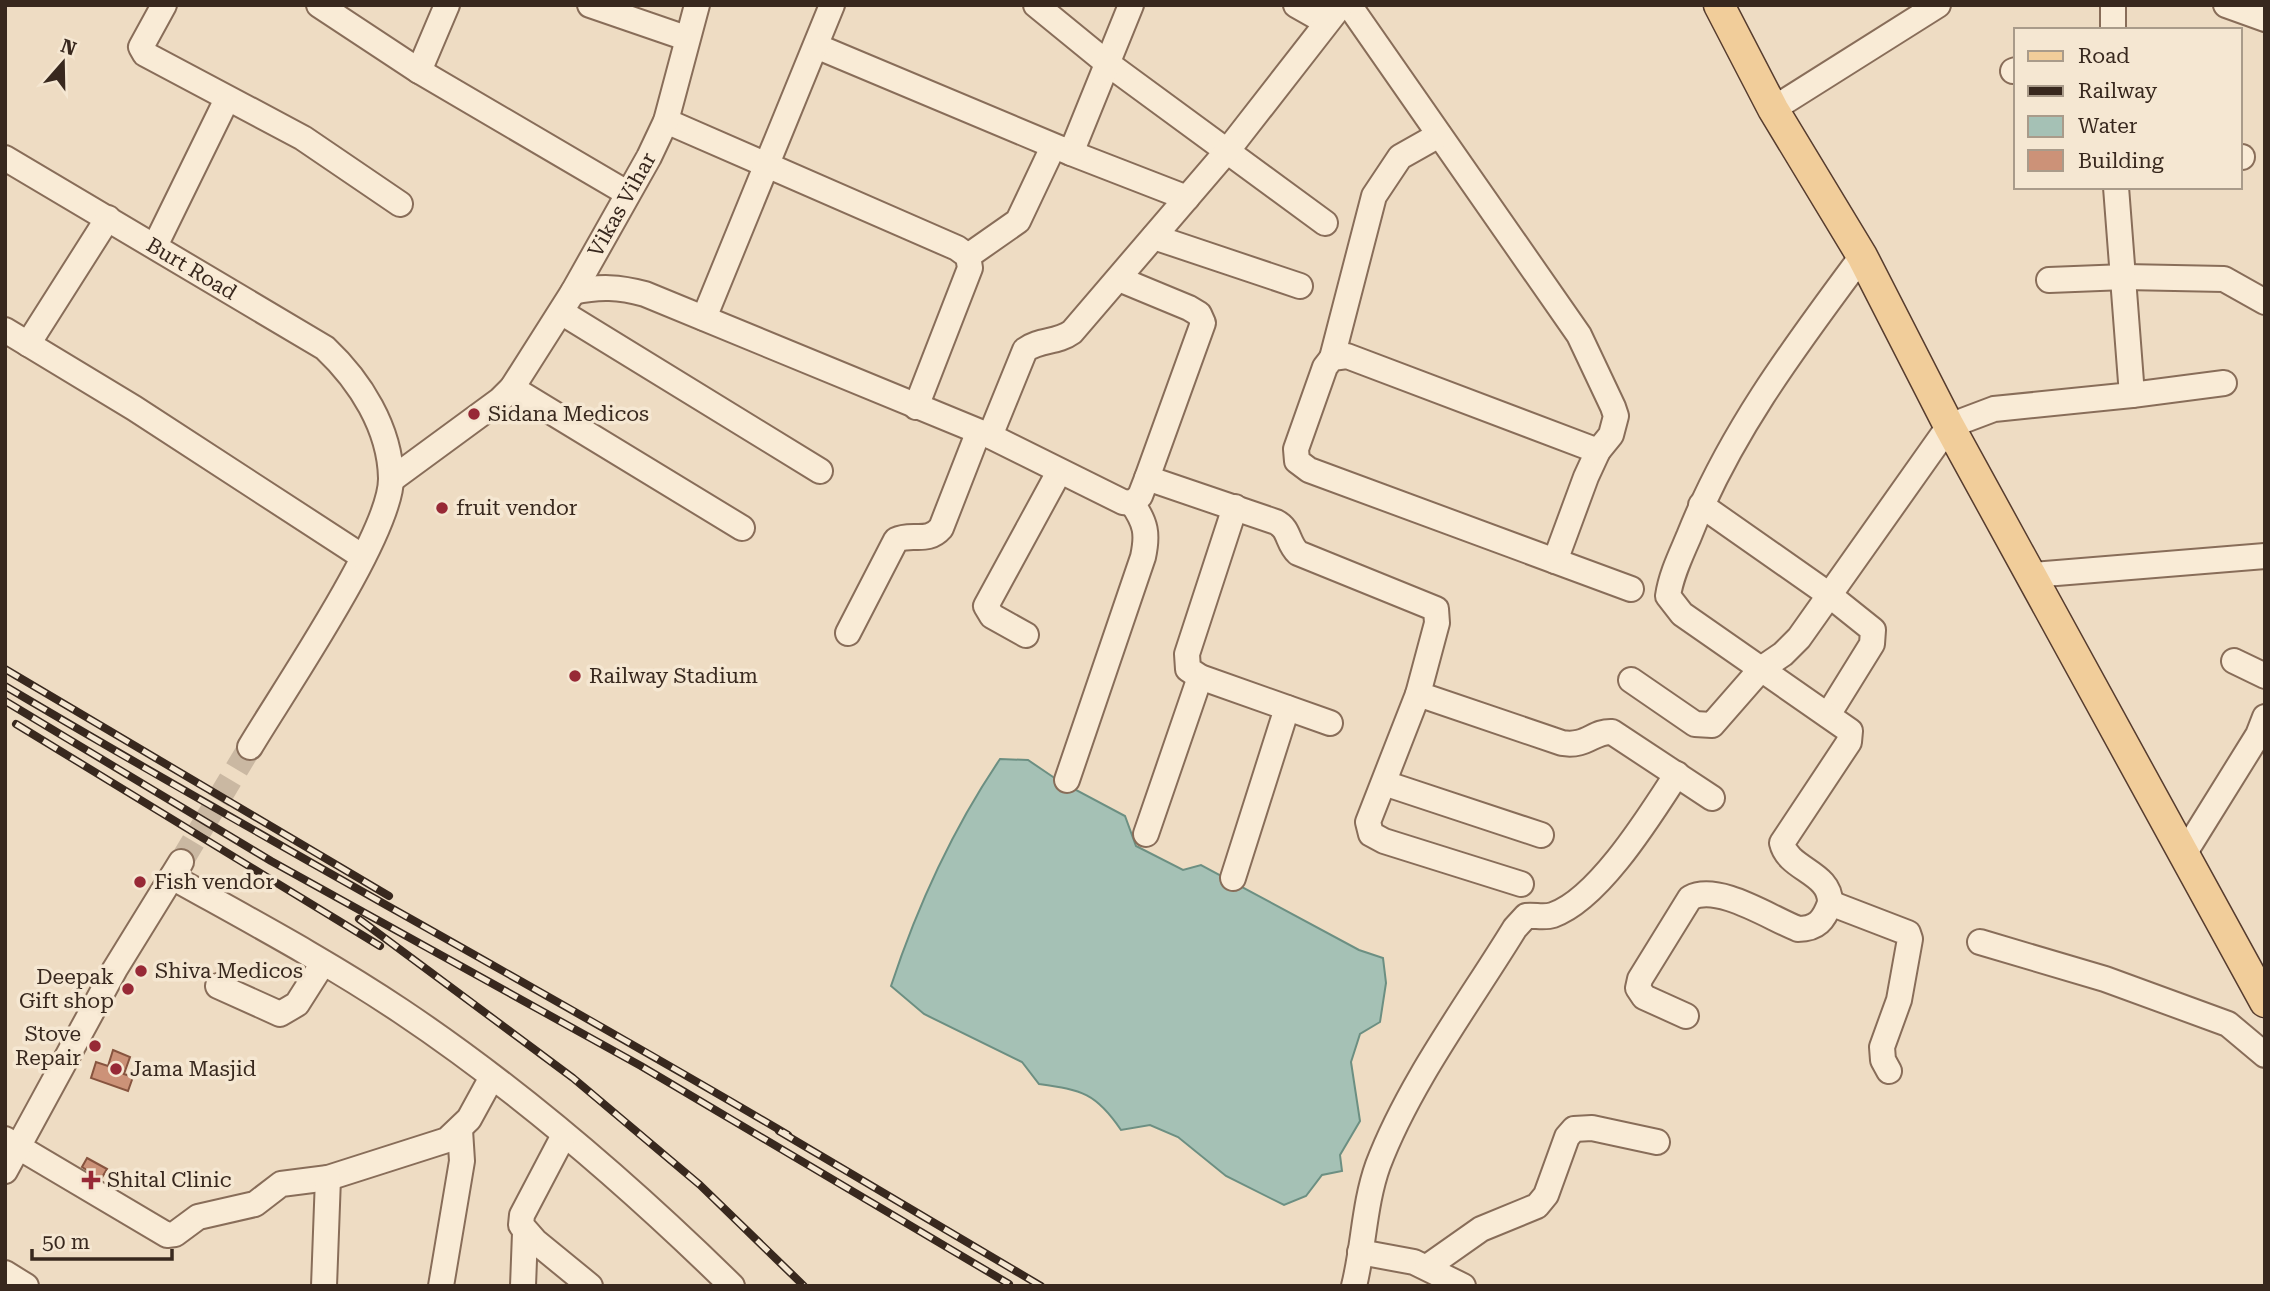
<svg xmlns="http://www.w3.org/2000/svg" width="2270" height="1291" font-family="'Roboto Serif',serif">
<rect width="100%" height="100%" fill="#eedcc3"/>
<path fill="#a5c1b5" stroke="#6c8f82" stroke-width="2" d="M1000 759 1028 760 1059 781 1125 816 1136 846 1183 870 1201 865 1359 950 1383 958 1386 983 1380 1022 1360 1034 1351 1062 1360 1121 1340 1155 1342 1171 1322 1175 1306 1196 1284 1205 1226 1176 1178 1137 1150 1125 1121 1130C1096 1093 1082 1090 1039 1084L1022 1062 924 1014 891 986C917 907 954 827 1000 759Z"/>
<g fill="#cc9278" stroke="#87543f" stroke-width="2">
<polygon points="113,1050 130,1057 124,1074 133,1077 128,1091 91,1078 96,1062 108,1066"/>
<polygon points="87,1158 107,1169 101,1179 82,1167"/>
</g>
<g fill="none" stroke-linecap="round" stroke-linejoin="round">
<polyline stroke="#cab8a2" stroke-width="24" stroke-dasharray="24 12" stroke-linecap="butt" points="181,862 250,747"/>
<defs>
<g id="minor">
<polyline points="164,5 141,47 145,54 303,138 400,204"/>
<polyline points="319,5 419,71 627,193"/>
<polyline points="590,5 686,38"/>
<polyline points="1036,5 1107,63 1325,223"/>
<polyline points="1296,5 1326,22"/>
<polyline points="1349,5 1579,335 1613,407 1616,416 1611,435 1598,451 1586,477 1555,561"/>
<polyline points="2226,5 2265,19"/>
<polyline points="2113,30 2113,5"/>
<polyline points="816,46 1071,153 1131,5"/>
<polyline points="419,71 447,5"/>
<polyline points="2013,71 2016,70"/>
<polyline points="1773,109 1938,5"/>
<polyline points="666,121 957,248 968,256 970,268 916,407"/>
<polyline points="1071,153 1187,198"/>
<polyline points="2240,157 2242,157"/>
<path id="s1" d="M5 158 325 348C360 381 390 428 391 478 392 533 282 693 250 747"/>
<polyline points="1154,237 1300,286"/>
<polyline points="155,246 227,99"/>
<polyline points="968,256 1018,221 1053,147"/>
<polyline points="1119,279 1189,308 1199,314 1203,323 1147,478"/>
<polyline points="2049,280 2125,277 2224,279 2265,302"/>
<path d="M573 292C600 286 619 287 645 294L990 436 1123 502 1132 503 1140 496 1147 478 1276 522C1290 529 1287 543 1298 553L1436 609 1437 623 1418 694 1562 743C1587 747 1593 731 1612 732L1712 798"/>
<polyline points="561,312 820,471"/>
<polyline points="704,318 832,5"/>
<polyline points="5,330 134,408 363,557"/>
<polyline points="28,344 108,218"/>
<polyline points="1332,358 1374,196 1400,157 1439,135"/>
<polyline points="512,388 742,528"/>
<polyline points="2132,395 2224,383"/>
<path d="M990 436 1025 350C1040 339 1057 343 1072 332L1228 150 1341 5"/>
<polyline points="1598,451 1347,356 1332,358 1325,367 1296,449 1297,461 1309,470 1631,589"/>
<path id="s2" d="M391 480 500 400 512 388 573 292 649 157 666 121 697 5"/>
<polyline points="1701,505 1828,594 1873,630 1872,644 1828,715"/>
<polyline points="1235,507 1187,654 1188,669 1200,677 1330,723"/>
<polyline points="2032,575 2265,556"/>
<path d="M848 633 896 540C912 532 927 544 941 528L978 433"/>
<polyline points="1026,635 992,616 986,606 1059,472"/>
<polyline points="2234,661 2265,676"/>
<polyline points="1631,680 1695,724 1712,725 1761,669 1783,654 1799,638 1949,426 1994,409 2132,395 2116,187"/>
<polyline points="1418,694 1368,822 1371,834 1384,841 1521,884"/>
<path d="M1067 780 1143 557C1148 534 1146 523 1132 503"/>
<polyline points="1384,783 1541,835"/>
<polyline points="1146,834 1200,677"/>
<polyline points="2184,854 2258,735 2265,717"/>
<path d="M172 877C249 920 328 962 401 1011 519 1090 630 1186 732 1286"/>
<polyline points="1233,878 1287,708"/>
<polyline points="1830,903 1908,933 1910,939 1899,1000 1882,1047 1883,1060 1889,1071"/>
<polyline points="1980,942 2105,979 2228,1024 2265,1055"/>
<polyline points="218,986 280,1014 297,1004 323,963"/>
<path d="M1686 1016 1644 997 1638 988 1640 979 1690 898C1718 883 1770 918 1798 929 1817 929 1824 920 1830 903 1831 872 1788 870 1782 843L1849 742 1850 731 1682 614 1668 596C1671 575 1681 555 1689 536 1730 432 1796 345 1862 256"/>
<polyline points="564,1135 522,1215 521,1225 535,1241 590,1286"/>
<polyline points="5,1139 167,1235 175,1234 198,1217 255,1204 281,1184 328,1178 447,1140 469,1119 492,1077"/>
<polyline points="5,1171 115,969 181,862"/>
<polyline points="1360,1252 1414,1262 1463,1286"/>
<polyline points="1427,1267 1481,1229 1537,1206 1546,1195 1567,1137 1574,1129 1592,1128 1657,1142"/>
<polyline points="5,1273 26,1286"/>
<polyline points="324,1286 328,1178"/>
<polyline points="441,1286 462,1161 460,1130"/>
<polyline points="523,1286 525,1233"/>
<path d="M1354 1286C1364 1246 1364 1204 1378 1165 1409 1083 1469 1003 1515 928L1526 916C1535 915 1544 918 1553 915 1599 899 1651 814 1677 774"/>
</g>
<polyline id="major" points="1719,5 1773,109 1862,256 1949,426 2265,1002"/>
</defs>
<use href="#minor" stroke="#886d59" stroke-width="28"/>
<use href="#major" stroke="#563c2e" stroke-width="33"/>
<use href="#minor" stroke="#f9ebd6" stroke-width="24"/>
<use href="#major" stroke="#f1cd9a" stroke-width="30"/>
<defs>
<g id="rail">
<polyline points="5,669 389,896"/>
<path d="M5 686C264 840 529 982 788 1135"/>
<polyline points="5,701 271,861 641,1066 1009,1284"/>
<polyline points="16,724 380,946"/>
<polyline points="359,919 573,1078 700,1185 804,1286"/>
<polyline points="779,1131 1041,1286"/>
</g>
</defs>
<use href="#rail" stroke="#38281e" stroke-width="8"/>
<use href="#rail" stroke="#f5e7d2" stroke-width="5" stroke-dasharray="16" stroke-linecap="butt"/>
</g>
<g fill="#972936" stroke="#f5e7d2" stroke-width="2.5">
<circle cx="474" cy="414" r="7"/>
<circle cx="442" cy="508" r="7"/>
<circle cx="575" cy="676" r="7"/>
<circle cx="140" cy="882" r="7"/>
<circle cx="141" cy="971" r="7"/>
<circle cx="128" cy="989" r="7"/>
<circle cx="95" cy="1046" r="7"/>
<circle cx="116" cy="1069" r="7"/>
<path d="M87.5 1169.5h7v7h7v7h-7v7h-7v-7h-7v-7h7z"/>
</g>
<g text-anchor="middle" stroke-width="7" stroke-linejoin="round" paint-order="stroke">
<g font-size="21" fill="#38281e" stroke="#f5e7d2">
<text dy="7" stroke="none"><textPath href="#s2" startOffset="366">Vikas Vihar</textPath></text>
<text dy="7" stroke="none"><textPath href="#s1" startOffset="217">Burt Road</textPath></text>
</g>
<g font-size="21" fill="#38281e" stroke="#f5e7d2" text-anchor="start">
<text x="488" y="421">Sidana Medicos</text>
<text x="456" y="515">fruit vendor</text>
<text x="589" y="683">Railway Stadium</text>
<text x="154" y="889">Fish vendor</text>
<text x="155" y="978">Shiva Medicos</text>
<text x="114" y="984" text-anchor="end">Deepak<tspan x="114" dy="24">Gift shop</tspan></text>
<text x="81" y="1041" text-anchor="end">Stove<tspan x="81" dy="24">Repair</tspan></text>
<text x="130" y="1076">Jama Masjid</text>
<text x="107" y="1187">Shital Clinic</text>
</g>
</g>
<rect width="2270" height="1291" fill="none" stroke="#38281e" stroke-width="14"/>
<rect x="2014" y="28" width="228" height="161" fill="#f5e7d2" stroke="#a99b8a" stroke-width="2"/>
<rect x="2028" y="51" width="35" height="10" fill="#f1cd9a" stroke="#a99b8a" stroke-width="2"/>
<text x="2078" y="63" font-size="21" fill="#38281e">Road</text>
<rect x="2028" y="86" width="35" height="10" fill="#38281e" stroke="#a99b8a" stroke-width="2"/>
<text x="2078" y="98" font-size="21" fill="#38281e">Railway</text>
<rect x="2028" y="116" width="35" height="21" fill="#a5c1b5" stroke="#a99b8a" stroke-width="2"/>
<text x="2078" y="133" font-size="21" fill="#38281e">Water</text>
<rect x="2028" y="150" width="35" height="21" fill="#cc9278" stroke="#a99b8a" stroke-width="2"/>
<text x="2078" y="168" font-size="21" fill="#38281e">Building</text>
<g transform="translate(63 63) rotate(20)" stroke="#f5e7d2" stroke-width="5" paint-order="stroke">
<path d="M0-5L12 26L0 18L-12 26Z" fill="#38281e"/>
<text y="-10" font-size="19" font-weight="bold" text-anchor="middle" fill="#38281e">N</text>
</g>
<path d="M32 1249v10h140v-10" fill="none" stroke="#38281e" stroke-width="3.5"/>
<text x="42" y="1249" font-size="21" fill="#38281e" stroke="#f5e7d2" stroke-width="5" paint-order="stroke">50 m</text>
</svg>
